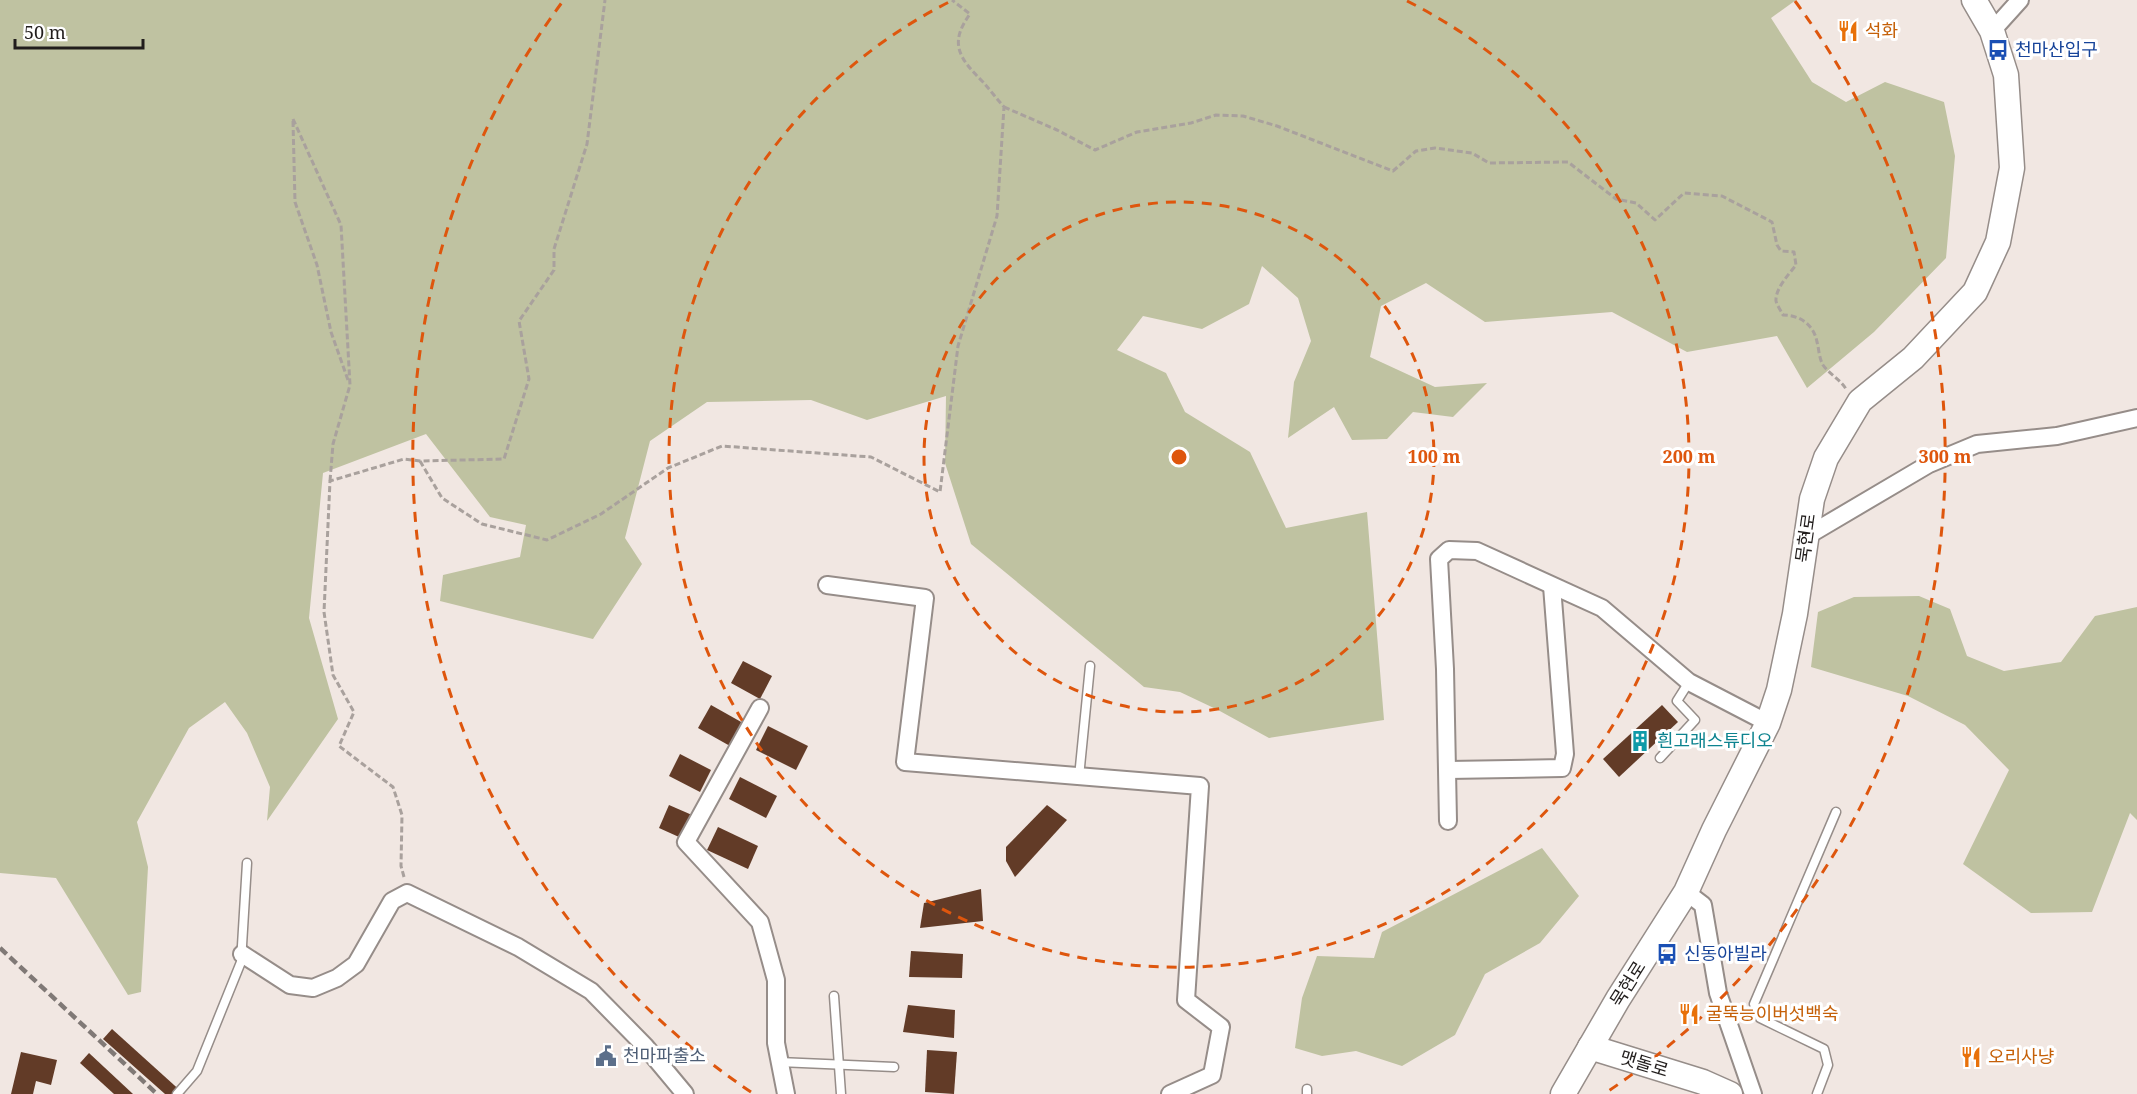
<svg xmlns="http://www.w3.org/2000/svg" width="2137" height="1094" font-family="'Noto Serif','Noto Sans KR',serif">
<rect width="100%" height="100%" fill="#f1e7e2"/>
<g fill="#bfc2a1">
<polygon points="0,0 1796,0 1771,18 1812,82 1846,102 1885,82 1944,102 1955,156 1946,258 1874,332 1807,388 1777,336 1687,352 1612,312 1485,322 1426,283 1381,306 1370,357 1435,387 1487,383 1453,417 1413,412 1387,439 1352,440 1334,407 1288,438 1294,382 1311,341 1298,298 1262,266 1249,304 1202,329 1143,316 1117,350 1166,373 1185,412 1250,452 1286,528 1367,512 1384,720 1269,738 1218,710 1180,692 1144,687 971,544 945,463 946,396 867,420 811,400 707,402 650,441 625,538 642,564 593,639 440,601 443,575 520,557 526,525 490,517 426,434 323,473 309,618 338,719 267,821 270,787 247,733 225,702 189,728 137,822 148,867 141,992 128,995 56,878 0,873"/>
<polygon points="1919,596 1950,609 1967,656 2004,671 2061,662 2095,616 2137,607 2137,820 2130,813 2092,912 2031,913 1963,864 2009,770 1965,725 1908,696 1811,667 1818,612 1854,597"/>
<polygon points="1542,848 1579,896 1540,943 1485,974 1455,1035 1402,1066 1356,1051 1322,1056 1295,1048 1302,998 1317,956 1374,958 1382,932"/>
</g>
<g fill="#623b27">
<polygon points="743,661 772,676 760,699 731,683"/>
<polygon points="711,705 743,723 730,746 698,728"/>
<polygon points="1662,705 1678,722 1619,777 1603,759"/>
<polygon points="768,726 808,746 796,770 756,750"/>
<polygon points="680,754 711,770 700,792 669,776"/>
<polygon points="740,777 777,796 766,818 729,799"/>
<polygon points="669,805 692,815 679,837 659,828"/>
<polygon points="1047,805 1067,820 1015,877 1006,861 1006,847"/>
<polygon points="718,827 758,846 748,869 707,850"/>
<polygon points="981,889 983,921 920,928 924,903"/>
<polygon points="911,951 963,954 962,978 909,977"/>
<polygon points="908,1005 955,1010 954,1038 903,1032"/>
<polygon points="112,1029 184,1094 165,1094 103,1039"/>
<polygon points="927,1050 957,1052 954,1094 925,1092"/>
<polygon points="21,1052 57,1060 51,1085 36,1081 33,1094 11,1094"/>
<polygon points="89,1053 133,1094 114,1094 80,1063"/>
</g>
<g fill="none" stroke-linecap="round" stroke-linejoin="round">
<defs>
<g id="lane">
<polyline points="1660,758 1695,720 1677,701 1689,682"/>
<polyline points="1079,777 1090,666"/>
<polyline points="834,996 841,1094"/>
<polyline points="779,1062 894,1067"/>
<polyline points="1307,1089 1307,1094"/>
<polyline points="177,1094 197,1071 241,962 247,863"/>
<polyline points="1817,1094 1828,1065 1824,1049 1760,1018 1754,1004 1836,812"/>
</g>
<g id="street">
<polyline points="1992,31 2020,0"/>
<polyline points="1807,536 1929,464 1977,444 2057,436 2137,418"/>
<polyline points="827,585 925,598 905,762 1200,786 1186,1000 1221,1027 1212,1075 1170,1094"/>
<polyline points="760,708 686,842 760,922 776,980 776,1043 786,1094"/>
<polyline points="1448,770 1562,768 1565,754 1552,586"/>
<polyline points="1448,821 1445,669 1439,559 1449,550 1477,551 1602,608 1689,682 1768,723"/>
<polyline points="1686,892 1703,905 1718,993 1753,1094"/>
<polyline points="242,954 290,985 313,988 337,978 356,964 392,901 407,893 518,947 591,991 645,1046 685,1094"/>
</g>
<g id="secondary">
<polyline points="1590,1047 1703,1082 1730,1094"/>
<polyline points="1563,1094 1618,999 1686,892 1714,830 1768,723 1779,690 1795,614 1812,499 1826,458 1860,401 1913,358 1975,292 1998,242 2012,168 2006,75 1992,31 1974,0"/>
</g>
</defs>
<use href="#lane" stroke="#968d89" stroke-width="11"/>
<use href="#street" stroke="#968d89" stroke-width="20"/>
<use href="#secondary" stroke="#968d89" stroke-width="27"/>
<g stroke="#a9a19d" stroke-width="3" stroke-dasharray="6 3" stroke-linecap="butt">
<path d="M1004 107 1057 130 1095 150 1137 132 1191 123 1216 115 1243 116 1277 126 1393 171 1416 151 1435 148 1472 153 1489 163 1568 162 1616 199 1636 203 1655 220 1684 193 1722 196 1772 222 1777 245 1781 251 1794 252 1796 265C1789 274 1775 289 1776 301 1777 305 1781 311 1783 315 1800 315 1814 325 1817 342 1819 349 1819 358 1823 365 1829 374 1840 379 1846 389"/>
<polyline points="293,119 341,225 350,385 333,444 330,481"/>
<polyline points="293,121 295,202 317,265 331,332 348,380"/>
<path d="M420 461 442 498 482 524 547 540 601 514 668 468 722 446 871 457 940 492 958 346 997 216 1004 107C997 99 990 90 983 82 960 59 948 44 970 14L952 0"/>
<polyline points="404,877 401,866 402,815 393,787 339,746 354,712 333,675 324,612 330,481 404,459 420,461 504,459 529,379 519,321 554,270 554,249 587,144 605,0"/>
</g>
<use href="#lane" stroke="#fff" stroke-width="8"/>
<use href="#street" stroke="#fff" stroke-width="16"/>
<use href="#secondary" stroke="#fff" stroke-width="24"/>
<polyline stroke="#807976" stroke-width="4.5" stroke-dasharray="9 4.5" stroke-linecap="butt" points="0,948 157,1094"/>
</g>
<g fill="none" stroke="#de560d" stroke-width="3" stroke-dasharray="10 8">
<circle cx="1179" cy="457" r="255"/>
<path d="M1407 1A510 510 0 1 1 951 1"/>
<path d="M751 1092A766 766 0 0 1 563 1M1795 1A766 766 0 0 1 1607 1092"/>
</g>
<defs>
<symbol id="restaurant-bare" viewBox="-9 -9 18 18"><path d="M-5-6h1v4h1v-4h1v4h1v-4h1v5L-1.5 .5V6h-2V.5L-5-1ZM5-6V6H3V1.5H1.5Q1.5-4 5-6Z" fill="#e8710a" stroke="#fff" stroke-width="2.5" paint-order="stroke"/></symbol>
<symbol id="bus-bare" viewBox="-9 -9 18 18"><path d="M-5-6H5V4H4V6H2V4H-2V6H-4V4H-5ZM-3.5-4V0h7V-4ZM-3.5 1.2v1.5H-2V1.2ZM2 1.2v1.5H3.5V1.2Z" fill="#1a4fb4" stroke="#fff" stroke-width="2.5" paint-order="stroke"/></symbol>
<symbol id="building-bare" viewBox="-9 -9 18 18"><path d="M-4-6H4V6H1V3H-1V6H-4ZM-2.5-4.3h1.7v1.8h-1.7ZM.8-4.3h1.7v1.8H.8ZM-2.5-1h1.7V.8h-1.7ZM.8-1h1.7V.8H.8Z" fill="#0f9aa8" stroke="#fff" stroke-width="2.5" paint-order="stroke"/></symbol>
<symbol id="civic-bare" viewBox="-9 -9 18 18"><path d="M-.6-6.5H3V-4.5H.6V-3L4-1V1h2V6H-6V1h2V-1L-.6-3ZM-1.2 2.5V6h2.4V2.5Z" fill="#5c6f8a" stroke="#fff" stroke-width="2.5" paint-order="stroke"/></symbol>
</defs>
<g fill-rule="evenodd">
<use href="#restaurant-bare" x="1833" y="16" width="30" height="30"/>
<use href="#bus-bare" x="1983" y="35" width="30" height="30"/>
<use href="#building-bare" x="1625" y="726" width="30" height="30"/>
<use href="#bus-bare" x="1652" y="939" width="30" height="30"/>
<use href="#restaurant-bare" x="1674" y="999" width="30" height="30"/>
<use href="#civic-bare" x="591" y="1041" width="30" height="30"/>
<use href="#restaurant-bare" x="1956" y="1042" width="30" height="30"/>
</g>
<g text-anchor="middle" stroke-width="6" stroke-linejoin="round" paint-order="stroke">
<g font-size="18" fill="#c56008" stroke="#fff" text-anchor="start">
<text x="1865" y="37">석화</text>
<text x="1706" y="1020">굴뚝능이버섯백숙</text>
<text x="1988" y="1063">오리사냥</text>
</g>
<g font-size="18" fill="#164399" stroke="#fff" text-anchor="start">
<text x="2015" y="56">천마산입구</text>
<text x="1684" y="960">신동아빌라</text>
</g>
<g font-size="18" fill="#211d1c" stroke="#fff">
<text transform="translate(1806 538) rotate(-82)" y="6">묵현로</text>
<text transform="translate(1628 984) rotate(-58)" y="6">묵현로</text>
<text transform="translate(1644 1064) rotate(17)" y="6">맷돌로</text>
</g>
<g font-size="18" fill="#0d838f" stroke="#fff" text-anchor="start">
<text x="1657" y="747">흰고래스튜디오</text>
</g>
<g font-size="18" fill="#4e5e75" stroke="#fff" text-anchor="start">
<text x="623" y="1062">천마파출소</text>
</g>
</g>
<circle cx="1179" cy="457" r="9" fill="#de560d" stroke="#fff" stroke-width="3"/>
<g font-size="18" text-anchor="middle" font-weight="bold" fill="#de560d" stroke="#fff" stroke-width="6" stroke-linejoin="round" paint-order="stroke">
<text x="1434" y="463">100 m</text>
<text x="1689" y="463">200 m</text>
<text x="1945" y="463">300 m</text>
</g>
<path d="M15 39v9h128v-9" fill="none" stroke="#211d1c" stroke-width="3"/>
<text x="24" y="39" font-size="18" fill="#211d1c" stroke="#ffffff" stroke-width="4.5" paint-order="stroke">50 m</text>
</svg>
